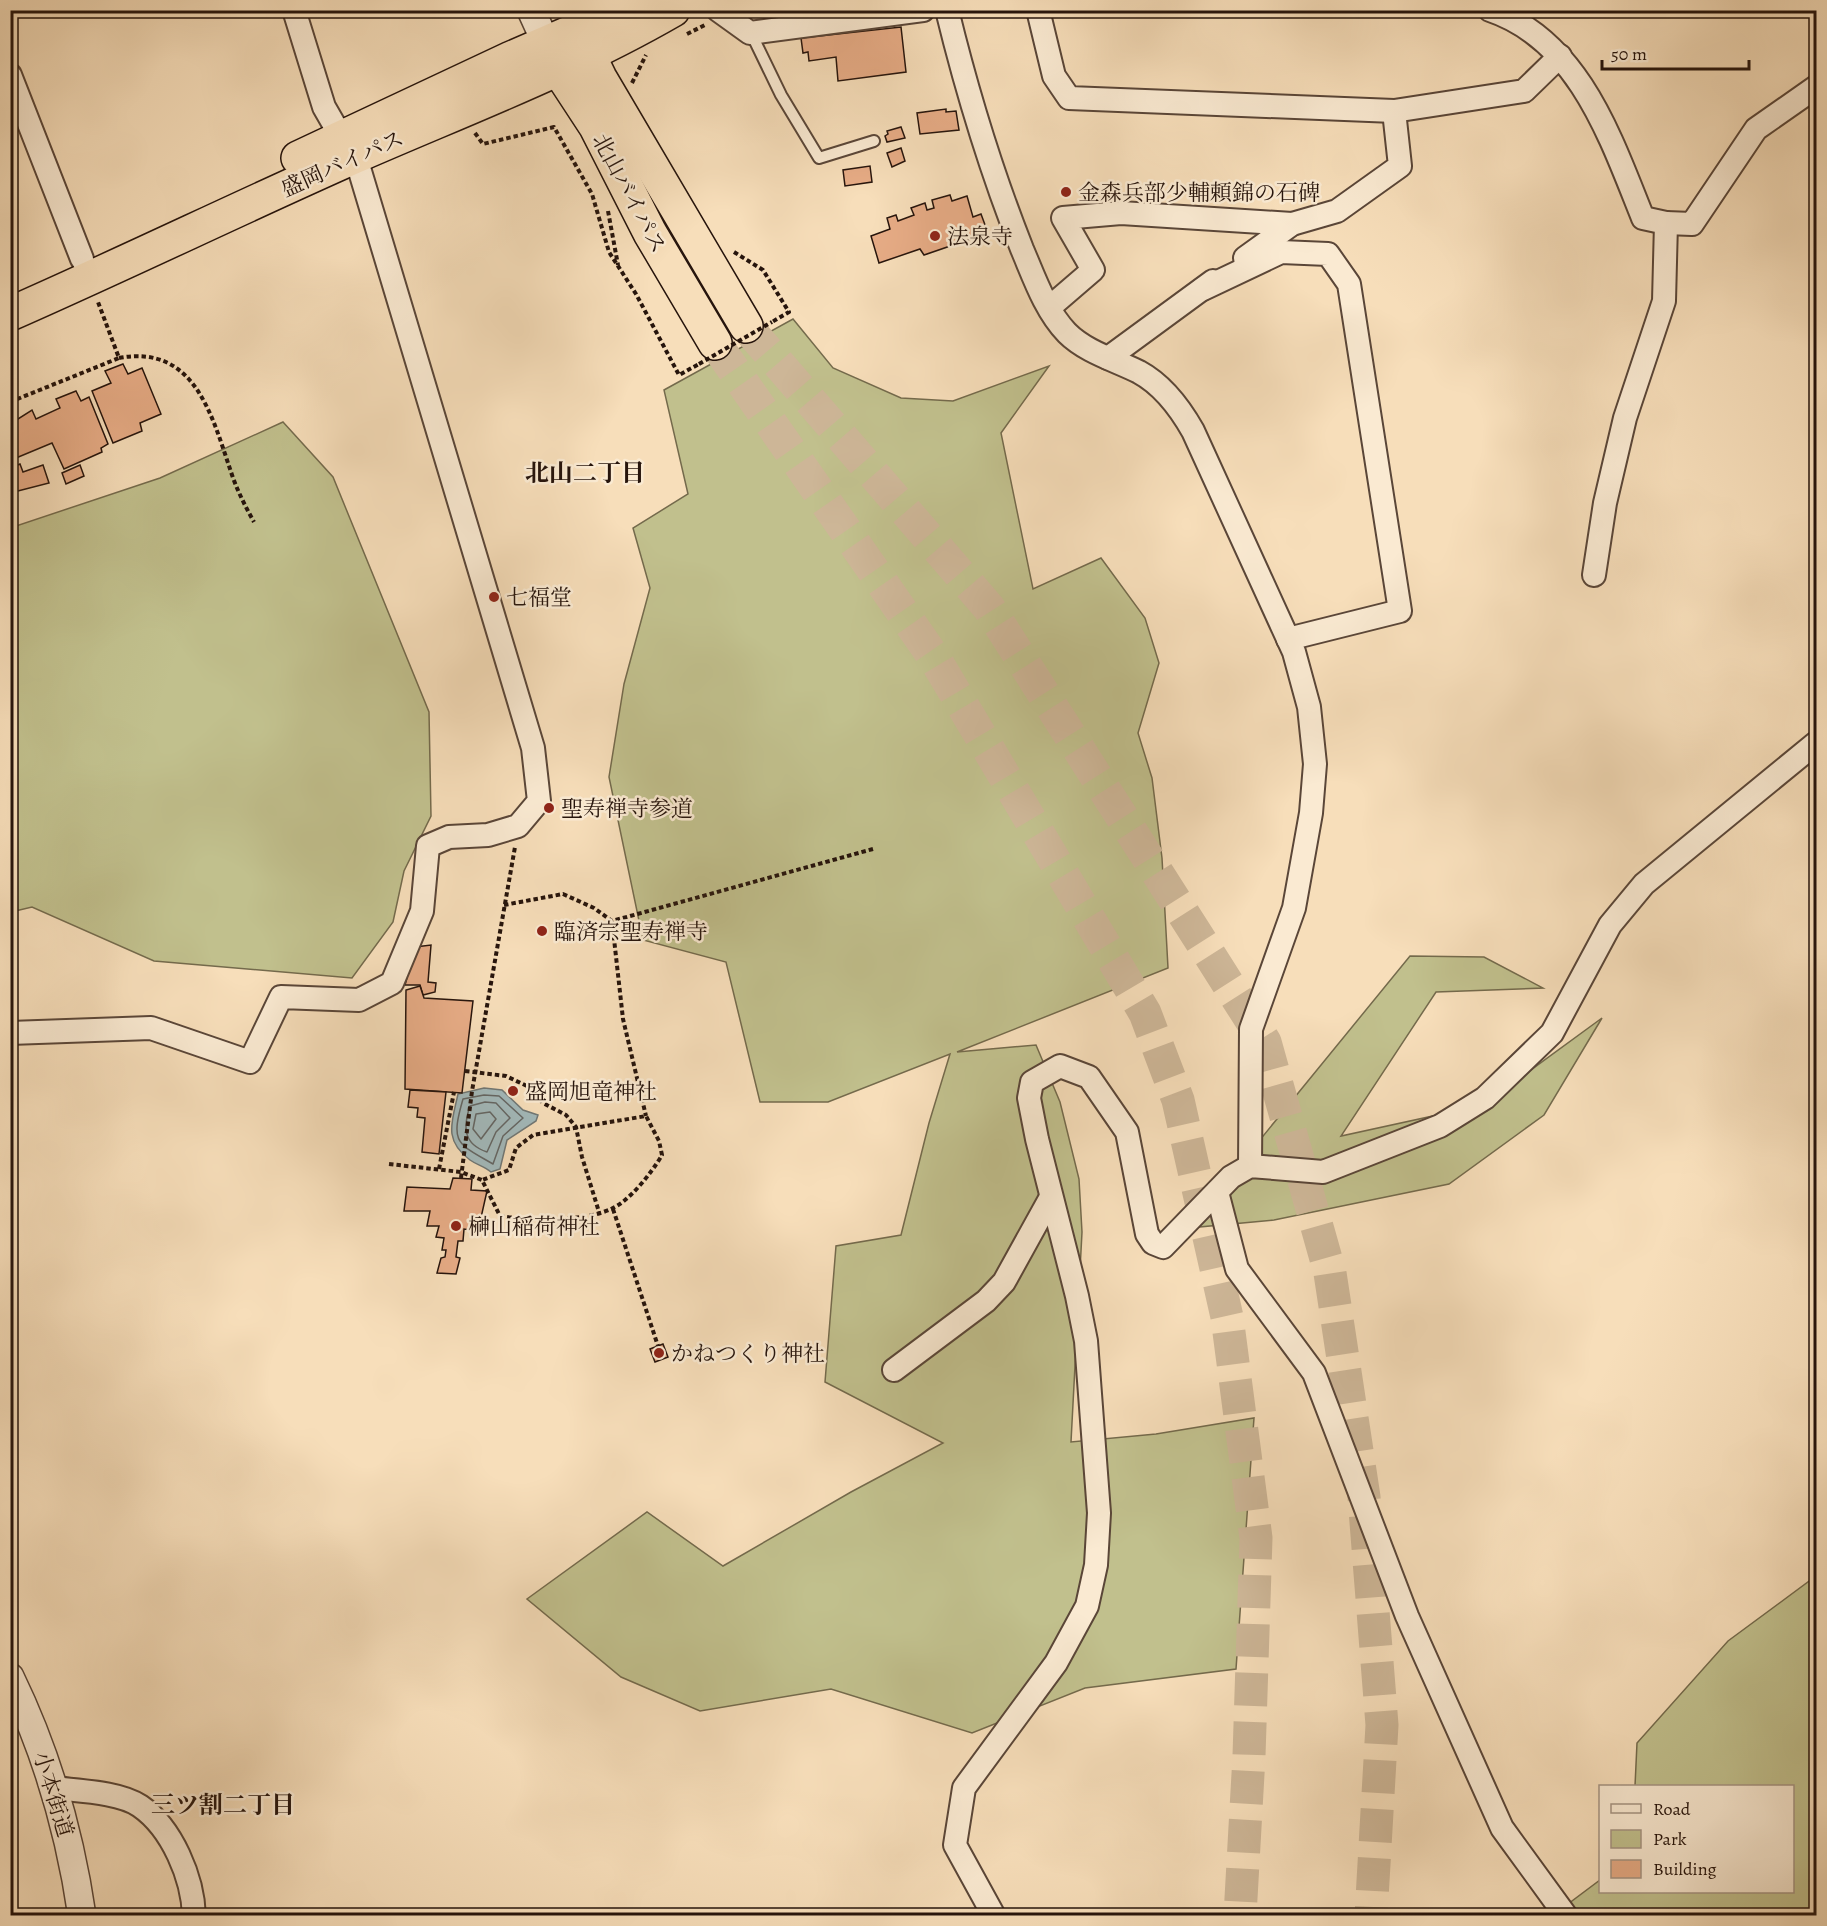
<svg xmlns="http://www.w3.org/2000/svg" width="1827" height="1926" font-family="Alegreya,'Noto Serif JP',serif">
<rect width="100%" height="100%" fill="#f7deba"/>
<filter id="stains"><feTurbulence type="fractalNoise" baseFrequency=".00333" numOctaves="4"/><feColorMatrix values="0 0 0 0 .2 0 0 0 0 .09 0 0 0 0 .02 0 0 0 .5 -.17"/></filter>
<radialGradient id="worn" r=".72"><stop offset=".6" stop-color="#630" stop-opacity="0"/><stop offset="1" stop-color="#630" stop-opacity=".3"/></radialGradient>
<g fill="#c1c08d" stroke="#746a4c" stroke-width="1.5">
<polygon points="793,319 833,368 901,398 953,401 1049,366 1001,433 1033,589 1101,558 1145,618 1159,663 1138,733 1152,778 1162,858 1168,968 957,1052 1036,1045 1060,1102 1079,1179 1082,1232 1071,1442 1156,1434 1254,1418 1236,1669 1085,1688 972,1733 831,1689 700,1711 621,1677 527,1599 647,1512 723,1566 851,1492 943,1443 825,1382 836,1246 901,1235 929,1123 950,1054 828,1102 760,1102 726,962 643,940 609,777 624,684 650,588 633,528 688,494 664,390"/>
<polygon points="283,422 333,477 429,712 431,816 404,871 393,922 352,978 154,961 32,907 11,912 10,528 160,478"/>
<polygon points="1410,956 1484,957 1543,988 1436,992 1341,1136 1483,1105 1602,1018 1544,1115 1449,1184 1274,1220 1188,1228"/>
<polygon points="1816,1576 1816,1915 1552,1916 1600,1880 1600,1892 1792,1892 1792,1786 1635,1786 1637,1743 1728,1641"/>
</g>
<path fill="#a2b9bb" stroke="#707775" stroke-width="1.5" d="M484 1088 502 1090 523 1110 538 1115 536 1121 507 1140 500 1169 491 1172C484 1166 477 1165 470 1160 443 1140 452 1122 458 1094Z"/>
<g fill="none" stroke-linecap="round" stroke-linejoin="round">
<g stroke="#646664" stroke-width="1.5">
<path d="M484 1095 499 1096 523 1118 503 1136 493 1164C457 1143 450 1144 463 1099Z"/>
<path d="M485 1102 496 1103 510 1118 496 1132 487 1152C463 1144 463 1127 470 1106Z"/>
<polygon points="490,1112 496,1119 481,1139 473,1129 476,1114"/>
</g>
</g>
<g fill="#e7ac86" stroke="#26140c" stroke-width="1.5">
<polygon points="901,27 906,72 838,81 836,57 809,61 808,52 803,53 801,38"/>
<polygon points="946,109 946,112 956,111 959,130 920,134 917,113"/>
<polygon points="901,127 905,138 887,142 885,136 888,134 887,131"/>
<polygon points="901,148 905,161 892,167 887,153"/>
<polygon points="870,166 872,182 845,186 843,170"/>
<polygon points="950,195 952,201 967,196 973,217 981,214 988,233 924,255 920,249 879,263 871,236 890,229 887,218 896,215 898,221 914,215 911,208 925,203 927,210 934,208 932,200"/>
<polygon points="123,364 128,374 142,368 161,414 140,423 142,431 113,443 92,391 111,383 105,371"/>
<polygon points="76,391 81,401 89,397 108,444 101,448 102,452 64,469 52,443 16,458 10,447 10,424 32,410 36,419 60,408 56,399"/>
<polygon points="20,464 23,472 43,465 49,483 10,493 10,468"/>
<polygon points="80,465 84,476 66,484 62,473"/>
<polygon points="431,945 428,982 436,983 435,992 423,995 420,985 405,985 415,947"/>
<polygon points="420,986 424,998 473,1001 462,1093 405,1089 406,990"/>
<polygon points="410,1090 446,1092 439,1154 422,1152 425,1118 417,1117 418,1108 408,1107"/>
<polygon points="453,1178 472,1179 471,1190 487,1191 478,1231 464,1229 463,1241 458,1241 456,1257 460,1258 456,1274 437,1273 441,1258 445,1257 446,1250 442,1250 444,1238 436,1237 439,1226 427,1226 430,1211 404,1211 407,1187 450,1189"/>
<polygon points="663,1344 668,1357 655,1362 650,1349"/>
</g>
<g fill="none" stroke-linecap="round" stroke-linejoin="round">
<g stroke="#cdb697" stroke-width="33" stroke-dasharray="33 16" stroke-linecap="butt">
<polyline points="746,326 989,608 1265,1042 1330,1273 1364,1497 1382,1725 1371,1916"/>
<polyline points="715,343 935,659 1145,1013 1178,1100 1227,1317 1256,1538 1249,1756 1240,1916"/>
</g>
<defs>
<polyline id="service" points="751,33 781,95 819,158 874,141"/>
<g id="minor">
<polyline points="718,10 750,33 923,10"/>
<path d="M947 10C967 92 991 171 1022 249 1034 277 1045 310 1067 333 1086 352 1115 360 1139 372 1163 385 1180 408 1193 431L1294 652 1309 707 1315 764 1311 813 1294 908 1251 1029 1250 1166"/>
<polyline points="1038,10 1054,76 1069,98 1394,111 1524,91 1560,56"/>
<path d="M1490 10C1579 40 1611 139 1643 218L1666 223 1664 301 1625 418 1605 503 1594 575"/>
<polyline points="10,75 82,259"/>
<polyline points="1666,223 1692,224 1756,129 1816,87"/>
<polyline points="1245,258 1292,224 1337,211 1400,166 1394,111"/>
<polyline points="1203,289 1281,252 1328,254 1349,284 1400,611 1288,639"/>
<polyline points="1050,307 1093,270 1063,218 1121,213 1292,224"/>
<polyline points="1108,358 1213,281"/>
<polyline points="10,1033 151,1028 250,1062 281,997 359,1000 392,983 422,911 428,846 449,837 488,835 518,826 539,801 533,748 359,168 324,107 294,10"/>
<polyline points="1217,1192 1237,1269 1314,1373 1407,1616 1502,1828 1566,1916"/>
<polyline points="894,1370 986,1301 1004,1282 1051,1197"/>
<path d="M54 1788C78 1791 120 1792 140 1806 172 1828 193 1878 194 1916"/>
<polyline points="994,1916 955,1845 964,1788 1056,1663 1087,1606 1096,1565 1099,1513 1086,1341 1077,1296 1037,1139 1029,1098 1032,1082 1060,1066 1089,1077 1127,1132 1147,1234 1153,1243 1163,1247 1231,1177 1250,1166 1323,1172 1440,1126 1485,1098 1552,1033 1610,925 1644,884 1816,743"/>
</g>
<g id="tertiary">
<polyline points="531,10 546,43"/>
<path d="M10 1677C47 1753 70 1833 82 1916"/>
</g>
<g id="trunk">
<polyline points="579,35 600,78 746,326"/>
<polyline points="549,49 558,69 596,127 650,233 715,343"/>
<polyline points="298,158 509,59 622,10"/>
<path d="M10 314C126 263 239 208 354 157 461 110 571 69 673 10"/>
</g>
</defs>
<use href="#service" stroke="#5a4638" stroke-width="14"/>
<use href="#minor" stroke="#5a4638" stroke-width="26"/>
<use href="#tertiary" stroke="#5a4638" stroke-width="30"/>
<use href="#trunk" stroke="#26140c" stroke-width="36"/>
<g stroke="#26140c" stroke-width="4" stroke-dasharray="4.5 3" stroke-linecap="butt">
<polyline points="687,34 705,25"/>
<polyline points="632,83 646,55"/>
<polyline points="475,133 483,144 554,127 592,194 609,252 636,294 679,375 699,364"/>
<polyline points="608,211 618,265"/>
<polyline points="734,252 763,270 789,312 772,322"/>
<path d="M119 358C195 344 212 416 231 472 237 490 245 506 254 522"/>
<polyline points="10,402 119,358 98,302"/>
<polyline points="504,905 563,894 594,908 612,921 873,849"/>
<polyline points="612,921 623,1019 646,1116"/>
<polyline points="465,1071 506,1076 529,1087 543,1103 566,1115 576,1127 582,1157 599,1212"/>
<path d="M389 1164 461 1172 482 1180 500 1216C530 1221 583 1222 611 1209 630 1201 652 1172 662 1155L659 1141 646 1116 533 1135 516 1148 509 1170 482 1180"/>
<polyline points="439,1169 454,1092"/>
<polyline points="461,1178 472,1091 515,847"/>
<polyline points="613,1209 658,1346"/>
</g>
<use href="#service" stroke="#faead2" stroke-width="10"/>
<use href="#minor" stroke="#faead2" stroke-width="22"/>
<use href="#tertiary" stroke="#faead2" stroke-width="27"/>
<use href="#trunk" stroke="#f7deba" stroke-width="33"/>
<polyline stroke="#26140c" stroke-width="4" stroke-dasharray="4.5 3" stroke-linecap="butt" points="699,364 772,322"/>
</g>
<g fill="#8f2418" stroke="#faead2" stroke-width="2">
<circle cx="1066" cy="192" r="6"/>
<circle cx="935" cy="236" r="6"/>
<circle cx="494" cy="597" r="6"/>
<circle cx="549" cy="808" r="6"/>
<circle cx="542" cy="931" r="6"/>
<circle cx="513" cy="1091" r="6"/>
<circle cx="456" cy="1226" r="6"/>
<circle cx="659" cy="1353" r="6"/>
</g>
<g text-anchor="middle" stroke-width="5" stroke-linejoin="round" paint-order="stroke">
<g font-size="22" fill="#26140c" stroke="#faead2">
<text transform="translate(342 163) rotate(-24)" y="8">盛岡バイパス</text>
<text transform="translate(630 193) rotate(62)" y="8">北山バイパス</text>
<text transform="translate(54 1794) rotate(73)" y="8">小本街道</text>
</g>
<g font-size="22" fill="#26140c" stroke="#faead2" text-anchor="start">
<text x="1078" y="200">金森兵部少輔頼錦の石碑</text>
<text x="947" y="244">法泉寺</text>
<text x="506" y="605">七福堂</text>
<text x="561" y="816">聖寿禅寺参道</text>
<text x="554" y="939">臨済宗聖寿禅寺</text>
<text x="525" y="1099">盛岡旭竜神社</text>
<text x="468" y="1234">榊山稲荷神社</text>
<text x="671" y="1361">かねつくり神社</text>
</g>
<g font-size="24" font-weight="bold" fill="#26140c" stroke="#faead2">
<text x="585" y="481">北山二丁目</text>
<text x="223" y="1813">三ツ割二丁目</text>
</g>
</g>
<rect width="1827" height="1926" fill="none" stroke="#f7deba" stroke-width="36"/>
<rect x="12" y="12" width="1803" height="1902" fill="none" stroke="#26140c" stroke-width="3"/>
<rect x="18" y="18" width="1791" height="1890" fill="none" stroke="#26140c" stroke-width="1.5"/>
<rect x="1599" y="1785" width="195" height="108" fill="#faead2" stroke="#a59483" stroke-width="1.5"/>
<rect x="1611" y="1804" width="30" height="9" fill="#faead2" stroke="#a59483" stroke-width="1.5"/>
<text x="1653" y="1815" font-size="18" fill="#26140c">Road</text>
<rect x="1611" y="1830" width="30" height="18" fill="#c1c08d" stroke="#a59483" stroke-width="1.5"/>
<text x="1653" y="1845" font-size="18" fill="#26140c">Park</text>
<rect x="1611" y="1860" width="30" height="18" fill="#e7ac86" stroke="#a59483" stroke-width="1.5"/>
<text x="1653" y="1875" font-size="18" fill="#26140c">Building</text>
<path d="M1602 60v9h147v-9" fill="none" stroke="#26140c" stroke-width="3"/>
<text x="1611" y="60" font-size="18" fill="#26140c" stroke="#faead2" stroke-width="4.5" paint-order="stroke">50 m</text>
<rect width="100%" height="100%" filter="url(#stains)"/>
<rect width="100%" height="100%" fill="url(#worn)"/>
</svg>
